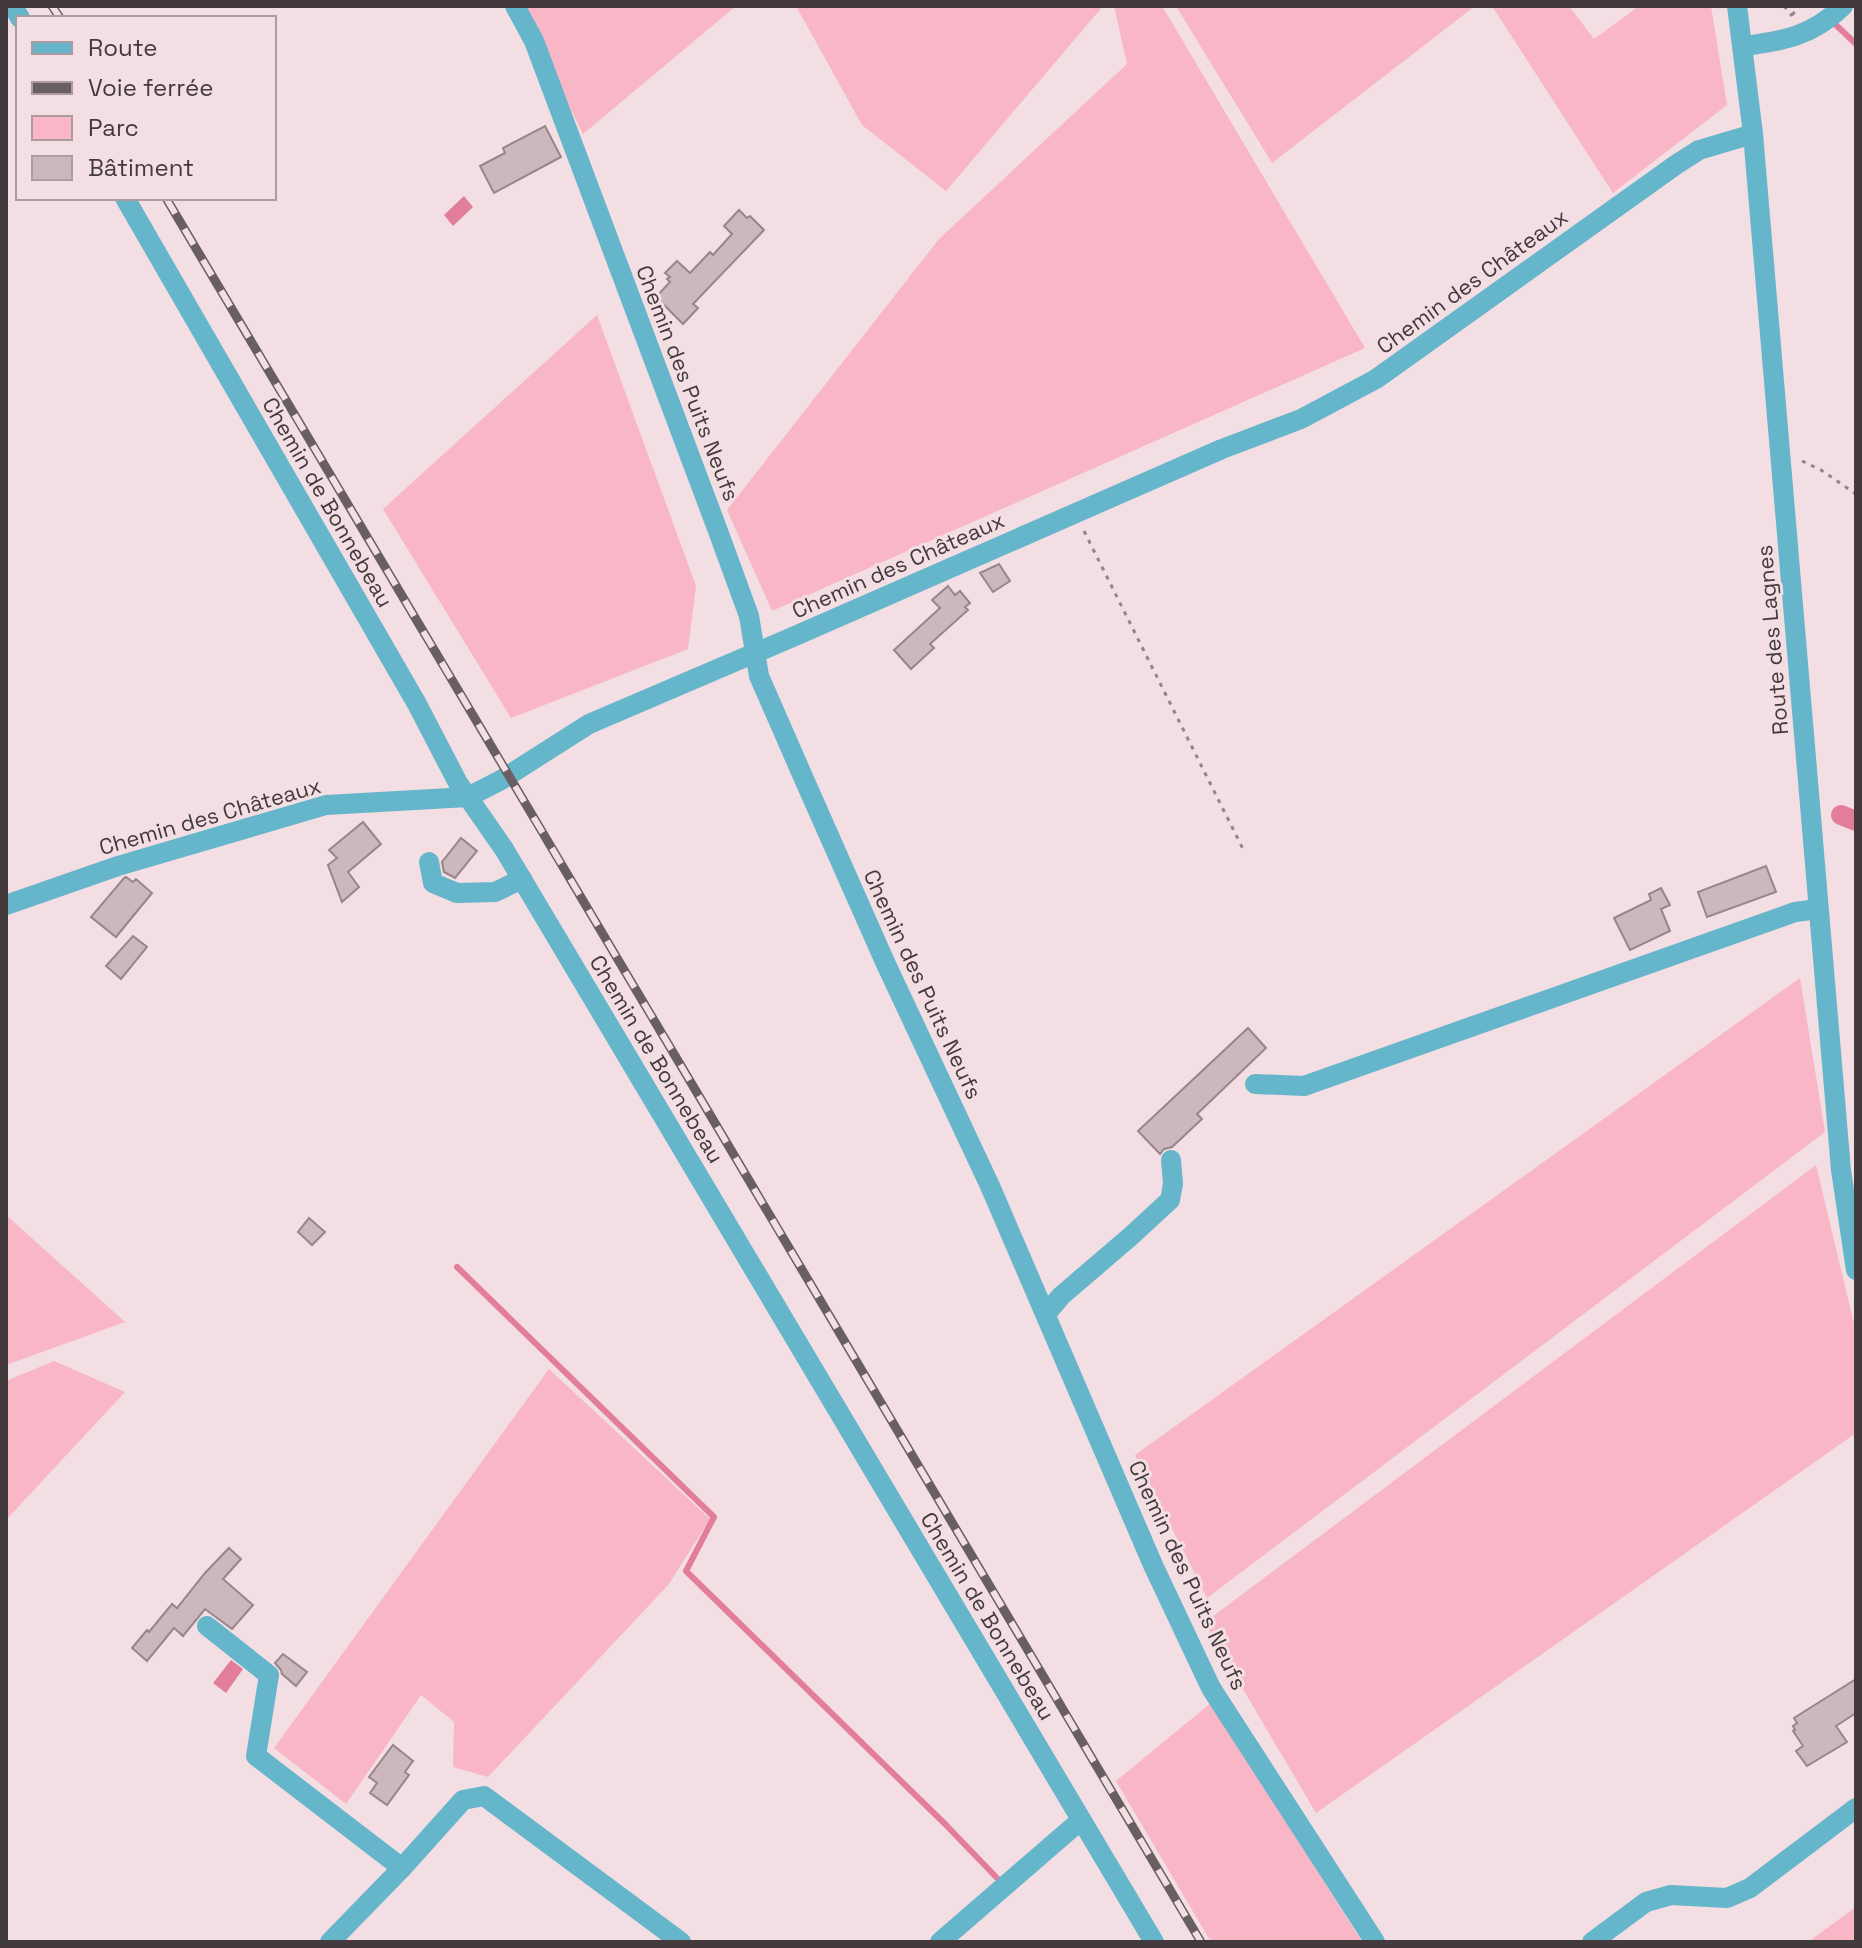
<svg xmlns="http://www.w3.org/2000/svg" width="1862" height="1948" font-family="'Space Grotesk',sans-serif">
<rect width="100%" height="100%" fill="#f3dee3"/>
<g fill="#f8b6c7">
<polygon points="519,6 736,6 583,134"/>
<polygon points="796,6 1103,6 946,191 862,125"/>
<polygon points="1114,6 1162,6 1365,348 772,611 727,510 939,239 1127,64"/>
<polygon points="1176,6 1475,6 1272,163"/>
<polygon points="1492,6 1569,6 1594,39 1639,6 1711,6 1727,105 1613,193"/>
<polygon points="597,315 696,586 688,649 511,718 383,509"/>
<polygon points="1800,978 1825,1132 1207,1598 1135,1455"/>
<polygon points="1816,1165 1856,1332 1856,1433 1316,1813 1204,1623"/>
<polygon points="6,1215 125,1322 6,1365"/>
<polygon points="54,1361 125,1392 6,1520 6,1381"/>
<polygon points="549,1369 710,1519 669,1584 488,1777 453,1767 454,1722 421,1695 346,1804 274,1748"/>
<polygon points="1211,1703 1362,1942 1211,1942 1116,1781"/>
<polygon points="1856,1907 1856,1942 1808,1942"/>
</g>
<g fill="#e27e9c">
<polygon points="464,196 473,207 453,226 444,215"/>
<polygon points="231,1660 243,1669 226,1693 213,1683"/>
</g>
<g fill="none" stroke-linecap="round" stroke-linejoin="round">
<g stroke="#e27e9c" stroke-width="6">
<polyline points="1836,25 1856,44"/>
<polyline points="457,1267 714,1517 686,1571 945,1824 997,1878"/>
</g>
<polyline stroke="#e27e9c" stroke-width="20" points="1841,815 1856,821"/>
</g>
<g fill="#cbb7bc" stroke="#988589" stroke-width="2">
<polygon points="545,126 561,157 494,193 480,166 505,153 503,148"/>
<polygon points="739,210 747,218 750,216 764,230 693,304 698,308 683,324 656,297 670,282 667,279 670,277 665,273 677,261 690,273 710,252 713,255 732,234 724,226"/>
<polygon points="999,564 1010,581 993,592 980,573"/>
<polygon points="948,586 955,595 960,591 970,603 965,607 968,610 930,644 934,648 911,669 894,650 940,608 932,600"/>
<polygon points="363,822 381,844 348,872 359,887 342,902 328,865 337,858 329,850"/>
<polygon points="461,838 477,851 455,878 444,872 442,862"/>
<polygon points="1766,866 1776,892 1707,917 1698,892"/>
<polygon points="126,877 133,882 136,879 152,893 116,937 91,917 124,878"/>
<polygon points="1661,888 1670,905 1661,909 1670,931 1630,950 1614,918 1651,900 1649,894"/>
<polygon points="133,936 147,947 121,979 106,966"/>
<polygon points="1248,1028 1266,1048 1197,1114 1202,1119 1172,1147 1164,1149 1160,1154 1138,1131"/>
<polygon points="309,1218 325,1232 312,1245 298,1232"/>
<polygon points="229,1548 241,1559 223,1579 253,1605 232,1629 205,1609 183,1636 174,1628 147,1661 132,1648 147,1630 149,1632 172,1604 177,1608 205,1573"/>
<polygon points="283,1654 307,1672 296,1686 282,1674 281,1670 275,1663"/>
<polygon points="1856,1679 1856,1713 1836,1726 1847,1742 1807,1766 1796,1751 1803,1746 1793,1731 1795,1730 1793,1726 1797,1723 1794,1718"/>
<polygon points="393,1745 413,1761 405,1772 409,1775 387,1805 370,1793 377,1783 369,1777"/>
</g>
<g fill="none" stroke-linecap="round" stroke-linejoin="round">
<g stroke="#928487" stroke-width="3" stroke-dasharray="4 6" stroke-linecap="butt">
<polyline points="1784,6 1792,16"/>
<polyline points="1792,15 1800,6"/>
<polyline points="1802,461 1821,470 1856,494"/>
<polyline points="1084,531 1244,851"/>
</g>
<g stroke="#65b5cb" stroke-width="20">
<polyline points="13,6 20,18"/>
<polyline points="515,6 534,41 718,531 749,616 759,676 804,779 885,962 990,1186 1153,1565 1211,1688 1375,1942"/>
<polyline points="1737,6 1753,134 1841,1170 1856,1270"/>
<path d="M1743 46C1784 41 1812 36 1843 6"/>
<polyline points="125,198 417,704 458,783 504,849 1154,1942"/>
<polyline points="429,862 433,883 457,893 495,892 522,879"/>
<polyline points="6,905 118,866 326,805 468,797 501,780 589,724 795,636 1222,449 1301,419 1376,379 1677,164 1699,150 1753,134"/>
<polyline points="1255,1084 1304,1086 1795,912 1818,909"/>
<polyline points="1046,1314 1061,1296 1131,1236 1170,1200 1173,1184 1171,1160"/>
<polyline points="207,1626 269,1675 256,1756 402,1868"/>
<polyline points="330,1942 402,1868 463,1800 484,1796 681,1942"/>
<polyline points="940,1942 1081,1820"/>
<polyline points="1592,1942 1646,1902 1671,1895 1727,1898 1750,1888 1856,1808"/>
</g>
<defs>
<g id="rail">
<polyline points="52,6 60,18"/>
<polyline points="166,198 1201,1942"/>
</g>
</defs>
<use href="#rail" stroke="#695e61" stroke-width="9"/>
<use href="#rail" stroke="#f3dee3" stroke-width="6" stroke-dasharray="18" stroke-linecap="butt"/>
</g>
<g text-anchor="middle" stroke-width="6" stroke-linejoin="round" paint-order="stroke">
<g font-size="22" fill="#423a3c" stroke="#f3dee3">
<text transform="translate(1472 281) rotate(-36)" y="8">Chemin des Châteaux</text>
<text transform="translate(688 383) rotate(69)" y="8">Chemin des Puits Neufs</text>
<text transform="translate(328 502) rotate(60)" y="8">Chemin de Bonnebeau</text>
<text transform="translate(898 565) rotate(-24)" y="8">Chemin des Châteaux</text>
<text transform="translate(1772 640) rotate(-95)" y="8">Route des Lagnes</text>
<text transform="translate(210 816) rotate(-16)" y="8">Chemin des Châteaux</text>
<text transform="translate(923 984) rotate(65)" y="8">Chemin des Puits Neufs</text>
<text transform="translate(657 1059) rotate(59)" y="8">Chemin de Bonnebeau</text>
<text transform="translate(1188 1575) rotate(65)" y="8">Chemin des Puits Neufs</text>
<text transform="translate(988 1616) rotate(59)" y="8">Chemin de Bonnebeau</text>
</g>
</g>
<rect width="1862" height="1948" fill="none" stroke="#423a3c" stroke-width="16"/>
<rect x="16" y="16" width="260" height="184" fill="#f3dee3" stroke="#ac9ca0" stroke-width="2"/>
<rect x="32" y="42" width="40" height="12" fill="#65b5cb" stroke="#ac9ca0" stroke-width="2"/>
<text x="88" y="56" font-size="24" fill="#423a3c">Route</text>
<rect x="32" y="82" width="40" height="12" fill="#695e61" stroke="#ac9ca0" stroke-width="2"/>
<text x="88" y="96" font-size="24" fill="#423a3c">Voie ferrée</text>
<rect x="32" y="116" width="40" height="24" fill="#f8b6c7" stroke="#ac9ca0" stroke-width="2"/>
<text x="88" y="136" font-size="24" fill="#423a3c">Parc</text>
<rect x="32" y="156" width="40" height="24" fill="#cbb7bc" stroke="#ac9ca0" stroke-width="2"/>
<text x="88" y="176" font-size="24" fill="#423a3c">Bâtiment</text>
</svg>
